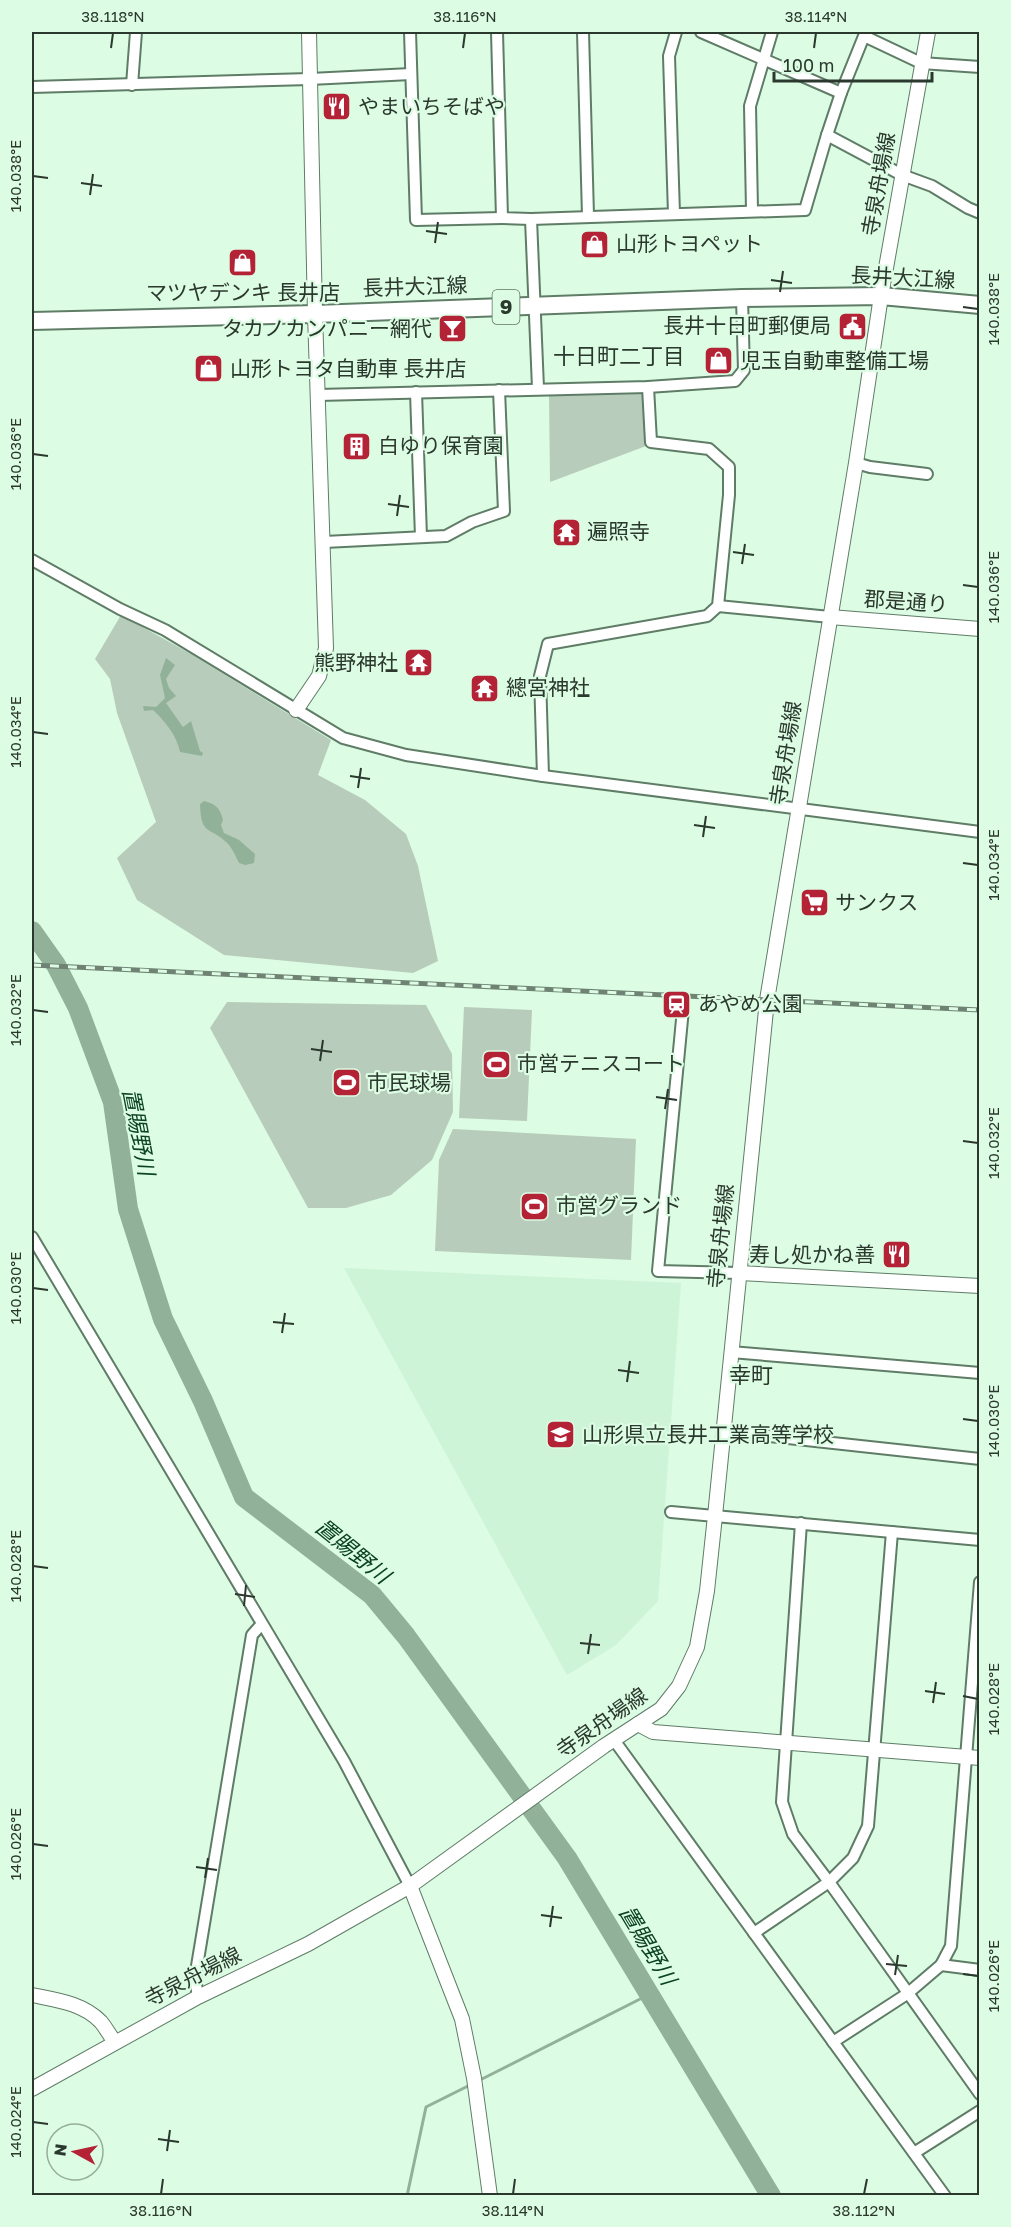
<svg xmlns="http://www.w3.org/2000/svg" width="1011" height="2227" font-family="'Golos Text','Noto Sans JP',sans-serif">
<rect width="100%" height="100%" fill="#dcfce3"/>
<polygon fill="#cdf4d6" points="344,1268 681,1283 658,1601 616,1645 567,1675"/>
<g fill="#b7ccbb">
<polygon points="642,394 646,446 550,482 549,395"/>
<polygon points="121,615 191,654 331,740 318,775 365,800 406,834 418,866 438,961 413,973 224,955 137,900 117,858 156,822 117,713 110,679 95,659"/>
<polygon points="227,1002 426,1005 452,1054 453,1112 432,1160 391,1195 346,1208 308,1208 210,1028"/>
<polygon points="464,1007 532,1010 527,1121 459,1118"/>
<polygon points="453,1129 636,1139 631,1260 435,1251 439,1160"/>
</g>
<g fill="#91b299">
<path d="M166 658 175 665 166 679 169 688 176 696 166 703 183 727 191 721 200 751 203 753 202 756 180 752C177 736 165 721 153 710L144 711 143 706 156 707 165 698 160 675Z"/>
<path d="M204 801C216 804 220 808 223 820L221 825 224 833 239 840 255 854 254 863 245 865 239 863C236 857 232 847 226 842 209 826 201 836 200 804Z"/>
</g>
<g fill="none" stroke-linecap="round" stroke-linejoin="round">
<g stroke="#91b299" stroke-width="3">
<polyline points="478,2081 650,1994"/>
<polyline points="407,2196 426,2107 472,2084"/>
</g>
<polyline stroke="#91b299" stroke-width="20" points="32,931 56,965 78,1008 113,1102 128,1209 163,1319 203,1401 244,1497 372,1595 406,1636 567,1858 771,2196"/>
<defs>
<g id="street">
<polyline points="410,32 416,220 502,218"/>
<polyline points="497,32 502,218 531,219 805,210 827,135"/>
<polyline points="583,32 588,216"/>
<polyline points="701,32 841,93 827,135 902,175 932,186 968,208 980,213"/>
<polyline points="132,85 136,32"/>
<polyline points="32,87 310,79 411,74"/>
<polyline points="841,93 864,36 921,63 980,67"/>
<polyline points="752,210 750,106 772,32"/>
<polyline points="674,214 669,56 676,32"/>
<polyline points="531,219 538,388"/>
<polyline points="416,392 421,537"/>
<polyline points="318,395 648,387 735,381 744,370 742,298"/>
<polyline points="856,463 870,467 927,474"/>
<polyline points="324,542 446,536 472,522 504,511 499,390"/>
<polyline points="32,560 120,609 165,630 343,738 406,755 543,776 980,832"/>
<polyline points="718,606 830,617"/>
<polyline points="543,776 540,676 548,644 707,616 718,606 729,495 729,467 709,449 651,442 648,387"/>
<polyline points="683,1009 658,1271 739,1273"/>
<polyline points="32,1237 344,1761 410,1886"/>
<polyline points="731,1352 980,1373"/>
<polyline points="723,1431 980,1459"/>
<polyline points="671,1512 980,1540"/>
<polyline points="801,1523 782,1802 793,1834 829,1882 980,2094"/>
<polyline points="614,1740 945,2196"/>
<polyline points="754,1933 829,1882 853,1858 868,1826 892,1532"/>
<polyline points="941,1965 980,1970"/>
<polyline points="198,1997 195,1978 252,1635 261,1625"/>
<polyline points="833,2042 907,1994 941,1965 951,1946 980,1582"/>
<polyline points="914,2153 980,2111"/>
</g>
<g id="secondary">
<polyline points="830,617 980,629"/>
<polyline points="296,710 319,676 326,648 315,314 309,32"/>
<polyline points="739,1273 980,1286"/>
<polyline points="638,1724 653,1732 980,1758"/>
<polyline points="410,1886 462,2019 474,2078 490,2196"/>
<path d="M32 1995C56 2000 83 2003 101 2022 106 2028 110 2036 115 2042"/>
<polyline points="32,2089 198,1997 308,1944 410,1886 604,1746 661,1709 679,1686 697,1647 707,1591 715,1516 767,1000 856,463 881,296 928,32"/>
</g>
<polyline id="primary" points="32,321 315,314 742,298 881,296 980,305"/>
</defs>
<use href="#street" stroke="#5f7c66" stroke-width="14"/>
<use href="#secondary" stroke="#5f7c66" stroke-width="16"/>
<use href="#primary" stroke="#5f7c66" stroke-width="20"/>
<use href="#street" stroke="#fff" stroke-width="10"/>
<use href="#secondary" stroke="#fff" stroke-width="14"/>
<use href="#primary" stroke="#fff" stroke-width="16"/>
<defs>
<polyline id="rail" points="32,965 980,1010"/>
</defs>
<use href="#rail" stroke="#6f8374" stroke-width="5"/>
<use href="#rail" stroke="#dcfce3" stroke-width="3" stroke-dasharray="9" stroke-linecap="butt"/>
</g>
<path fill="none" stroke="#2b382e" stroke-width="2" d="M111 48 113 33M463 48 465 33M814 48 816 33M33 176 48 178M81 183 102 186M90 195 93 174M426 231 447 234M435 243 438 222M771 280 792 283M780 292 783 271M963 307 978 309M33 454 48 456M388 504 409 507M397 516 400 495M733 552 754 555M742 564 745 544M963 585 978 587M33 732 48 734M350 776 370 779M358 788 361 768M694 825 715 828M703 837 706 816M963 863 978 865M33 1010 48 1012M311 1049 332 1052M320 1061 323 1040M656 1097 677 1100M665 1109 668 1089M963 1141 978 1143M33 1288 48 1290M273 1322 294 1324M282 1333 285 1313M618 1370 639 1373M627 1382 630 1361M963 1419 978 1421M33 1566 48 1568M235 1594 255 1597M244 1606 246 1585M580 1643 600 1645M588 1654 591 1634M925 1691 945 1694M963 1696 978 1699M933 1703 936 1682M33 1844 48 1846M196 1867 217 1870M205 1878 208 1858M541 1915 562 1918M550 1927 553 1906M886 1964 907 1966M963 1974 978 1976M895 1975 898 1955M33 2122 48 2124M158 2139 179 2142M167 2151 170 2130M161 2194 163 2179M513 2194 515 2179M864 2194 867 2179"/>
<defs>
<symbol id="restaurant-square" viewBox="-11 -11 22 22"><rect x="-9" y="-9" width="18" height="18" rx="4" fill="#b42236" stroke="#dcfce3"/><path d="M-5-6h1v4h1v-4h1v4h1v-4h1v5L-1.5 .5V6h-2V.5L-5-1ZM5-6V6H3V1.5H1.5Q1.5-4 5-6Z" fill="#fff"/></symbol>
<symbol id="shop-square" viewBox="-11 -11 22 22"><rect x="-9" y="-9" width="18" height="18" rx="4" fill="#b42236" stroke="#dcfce3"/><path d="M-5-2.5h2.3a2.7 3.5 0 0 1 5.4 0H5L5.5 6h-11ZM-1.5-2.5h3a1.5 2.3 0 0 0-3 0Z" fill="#fff"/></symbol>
<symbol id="civic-square" viewBox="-11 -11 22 22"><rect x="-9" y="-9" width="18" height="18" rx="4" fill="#b42236" stroke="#dcfce3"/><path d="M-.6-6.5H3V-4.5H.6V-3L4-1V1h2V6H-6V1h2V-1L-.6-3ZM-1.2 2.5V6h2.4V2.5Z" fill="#fff"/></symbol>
<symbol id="bar-square" viewBox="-11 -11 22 22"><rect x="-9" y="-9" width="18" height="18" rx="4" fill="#b42236" stroke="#dcfce3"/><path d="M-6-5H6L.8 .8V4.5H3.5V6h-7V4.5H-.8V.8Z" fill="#fff"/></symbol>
<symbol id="building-square" viewBox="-11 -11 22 22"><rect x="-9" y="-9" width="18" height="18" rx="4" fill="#b42236" stroke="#dcfce3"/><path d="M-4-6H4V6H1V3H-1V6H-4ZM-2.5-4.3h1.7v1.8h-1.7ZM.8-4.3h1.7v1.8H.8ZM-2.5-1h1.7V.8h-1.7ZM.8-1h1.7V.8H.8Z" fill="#fff"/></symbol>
<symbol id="temple-square" viewBox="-11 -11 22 22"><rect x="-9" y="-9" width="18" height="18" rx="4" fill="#b42236" stroke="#dcfce3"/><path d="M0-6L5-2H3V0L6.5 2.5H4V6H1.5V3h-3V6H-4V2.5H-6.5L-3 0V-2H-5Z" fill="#fff"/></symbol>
<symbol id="supermarket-square" viewBox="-11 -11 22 22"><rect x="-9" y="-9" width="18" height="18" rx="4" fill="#b42236" stroke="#dcfce3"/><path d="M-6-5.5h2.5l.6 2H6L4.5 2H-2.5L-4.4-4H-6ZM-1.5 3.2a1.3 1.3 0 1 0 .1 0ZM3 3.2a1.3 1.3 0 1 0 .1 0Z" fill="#fff"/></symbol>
<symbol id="station-square" viewBox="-11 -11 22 22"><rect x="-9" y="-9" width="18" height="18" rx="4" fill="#b42236" stroke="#dcfce3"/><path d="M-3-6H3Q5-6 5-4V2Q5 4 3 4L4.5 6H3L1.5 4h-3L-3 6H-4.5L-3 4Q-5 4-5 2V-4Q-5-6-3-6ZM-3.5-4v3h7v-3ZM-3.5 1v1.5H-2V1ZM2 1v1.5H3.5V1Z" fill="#fff"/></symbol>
<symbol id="stadium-square" viewBox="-11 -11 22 22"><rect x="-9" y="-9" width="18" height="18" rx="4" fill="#b42236" stroke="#dcfce3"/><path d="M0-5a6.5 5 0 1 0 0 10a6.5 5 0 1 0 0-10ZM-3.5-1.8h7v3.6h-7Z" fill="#fff"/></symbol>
<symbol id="school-square" viewBox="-11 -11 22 22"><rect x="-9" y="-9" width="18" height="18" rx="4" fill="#b42236" stroke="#dcfce3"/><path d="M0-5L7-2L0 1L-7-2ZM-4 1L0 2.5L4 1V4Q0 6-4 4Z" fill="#fff"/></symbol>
</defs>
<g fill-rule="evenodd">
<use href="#restaurant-square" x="320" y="90" width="33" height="33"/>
<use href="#shop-square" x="578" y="228" width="33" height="33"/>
<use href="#shop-square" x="226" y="246" width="33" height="33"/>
<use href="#civic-square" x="836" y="310" width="33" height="33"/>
<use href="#bar-square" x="436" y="312" width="33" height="33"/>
<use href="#shop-square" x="702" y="344" width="33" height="33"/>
<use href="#shop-square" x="192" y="352" width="33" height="33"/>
<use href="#building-square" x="340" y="430" width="33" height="33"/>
<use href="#temple-square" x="550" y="516" width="33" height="33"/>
<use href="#temple-square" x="402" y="646" width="33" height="33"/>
<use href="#temple-square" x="468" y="672" width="33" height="33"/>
<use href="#supermarket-square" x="798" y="886" width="33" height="33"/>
<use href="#station-square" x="660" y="988" width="33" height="33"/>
<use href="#stadium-square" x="480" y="1048" width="33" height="33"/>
<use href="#stadium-square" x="330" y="1066" width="33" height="33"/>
<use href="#stadium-square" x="518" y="1190" width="33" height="33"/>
<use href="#restaurant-square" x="880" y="1238" width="33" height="33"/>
<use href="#school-square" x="544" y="1418" width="33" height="33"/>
</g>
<g text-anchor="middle" stroke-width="4.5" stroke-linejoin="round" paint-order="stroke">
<rect fill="#dcfce3" stroke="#607364" stroke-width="1.5" x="492.5" y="290" width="27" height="34" rx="4.5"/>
<g font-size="20" font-weight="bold" fill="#2b382e">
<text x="506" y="314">9</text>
</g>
<g font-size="21" fill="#2b382e" stroke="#dcfce3" text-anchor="start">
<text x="358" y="114">やまいちそばや</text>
<text x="616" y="251">山形トヨペット</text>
<text x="243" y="300" text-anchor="middle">マツヤデンキ 長井店</text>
<text x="831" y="333" text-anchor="end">長井十日町郵便局</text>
<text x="432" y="336" text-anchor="end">タカノカンパニー網代</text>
<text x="740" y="368">児玉自動車整備工場</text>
<text x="230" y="376">山形トヨタ自動車 長井店</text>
<text x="378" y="453">白ゆり保育園</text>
<text x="587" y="539">遍照寺</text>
<text x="398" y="670" text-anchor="end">熊野神社</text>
<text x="506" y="695">總宮神社</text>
<text x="835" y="910">サンクス</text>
<text x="698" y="1011">あやめ公園</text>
<text x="517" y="1071">市営テニスコート</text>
<text x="367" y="1090">市民球場</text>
<text x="556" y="1213">市営グランド</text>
<text x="875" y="1262" text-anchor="end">寿し処かね善</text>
<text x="582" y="1442">山形県立長井工業高等学校</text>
</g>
<g font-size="21" fill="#2b382e" stroke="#dcfce3">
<text transform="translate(879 184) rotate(-80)" y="7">寺泉舟場線</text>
<text transform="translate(903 278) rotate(3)" y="7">長井大江線</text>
<text transform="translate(415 287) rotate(-2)" y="7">長井大江線</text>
<text transform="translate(906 602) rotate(4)" y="7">郡是通り</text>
<text transform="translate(786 753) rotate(-81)" y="7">寺泉舟場線</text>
<text transform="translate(721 1236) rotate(-84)" y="7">寺泉舟場線</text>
<text transform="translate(602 1723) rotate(-35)" y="7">寺泉舟場線</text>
<text transform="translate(193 1977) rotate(-27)" y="7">寺泉舟場線</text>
</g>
<g font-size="22" fill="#2b382e" stroke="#dcfce3">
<text x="619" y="364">十日町二丁目</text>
<text x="751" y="1383">幸町</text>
</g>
<g font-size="22" font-style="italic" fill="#0c4322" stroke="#dcfce3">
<text transform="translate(139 1132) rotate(79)" y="8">置賜野川</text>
<text transform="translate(353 1551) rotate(39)" y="8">置賜野川</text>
<text transform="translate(648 1945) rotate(59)" y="8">置賜野川</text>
</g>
</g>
<rect width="1011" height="2227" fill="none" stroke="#dcfce3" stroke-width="66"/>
<g transform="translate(75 2152) rotate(278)"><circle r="28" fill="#dcfce3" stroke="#95ae9b" stroke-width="1.5"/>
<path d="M0-4.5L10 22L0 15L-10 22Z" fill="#b42236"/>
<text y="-9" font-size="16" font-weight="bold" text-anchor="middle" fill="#2b382e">N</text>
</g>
<path d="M774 72v9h158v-9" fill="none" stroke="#2b382e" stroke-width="3"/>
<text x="783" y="72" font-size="18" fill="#2b382e" stroke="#dcfce3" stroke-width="4.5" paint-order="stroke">100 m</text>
<rect x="33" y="33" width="945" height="2161" fill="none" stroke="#2b382e" stroke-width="2"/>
<g font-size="15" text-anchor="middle" fill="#2b382e">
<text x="113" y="22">38.118°N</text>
<text x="465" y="22">38.116°N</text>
<text x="816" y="22">38.114°N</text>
<text transform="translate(16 176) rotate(-90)" y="5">140.038°E</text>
<text transform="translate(994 309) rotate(-90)" y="5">140.038°E</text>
<text transform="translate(16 454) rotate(-90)" y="5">140.036°E</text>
<text transform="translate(994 587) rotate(-90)" y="5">140.036°E</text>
<text transform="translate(16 732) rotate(-90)" y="5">140.034°E</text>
<text transform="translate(994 865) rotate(-90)" y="5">140.034°E</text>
<text transform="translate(16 1010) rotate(-90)" y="5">140.032°E</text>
<text transform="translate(994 1143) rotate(-90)" y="5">140.032°E</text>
<text transform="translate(16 1288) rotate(-90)" y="5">140.030°E</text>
<text transform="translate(994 1421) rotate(-90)" y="5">140.030°E</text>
<text transform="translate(16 1566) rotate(-90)" y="5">140.028°E</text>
<text transform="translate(994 1699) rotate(-90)" y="5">140.028°E</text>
<text transform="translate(16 1844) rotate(-90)" y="5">140.026°E</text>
<text transform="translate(994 1976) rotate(-90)" y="5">140.026°E</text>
<text transform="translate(16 2122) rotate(-90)" y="5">140.024°E</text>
<text x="161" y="2216">38.116°N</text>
<text x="513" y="2216">38.114°N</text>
<text x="864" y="2216">38.112°N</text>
</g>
</svg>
